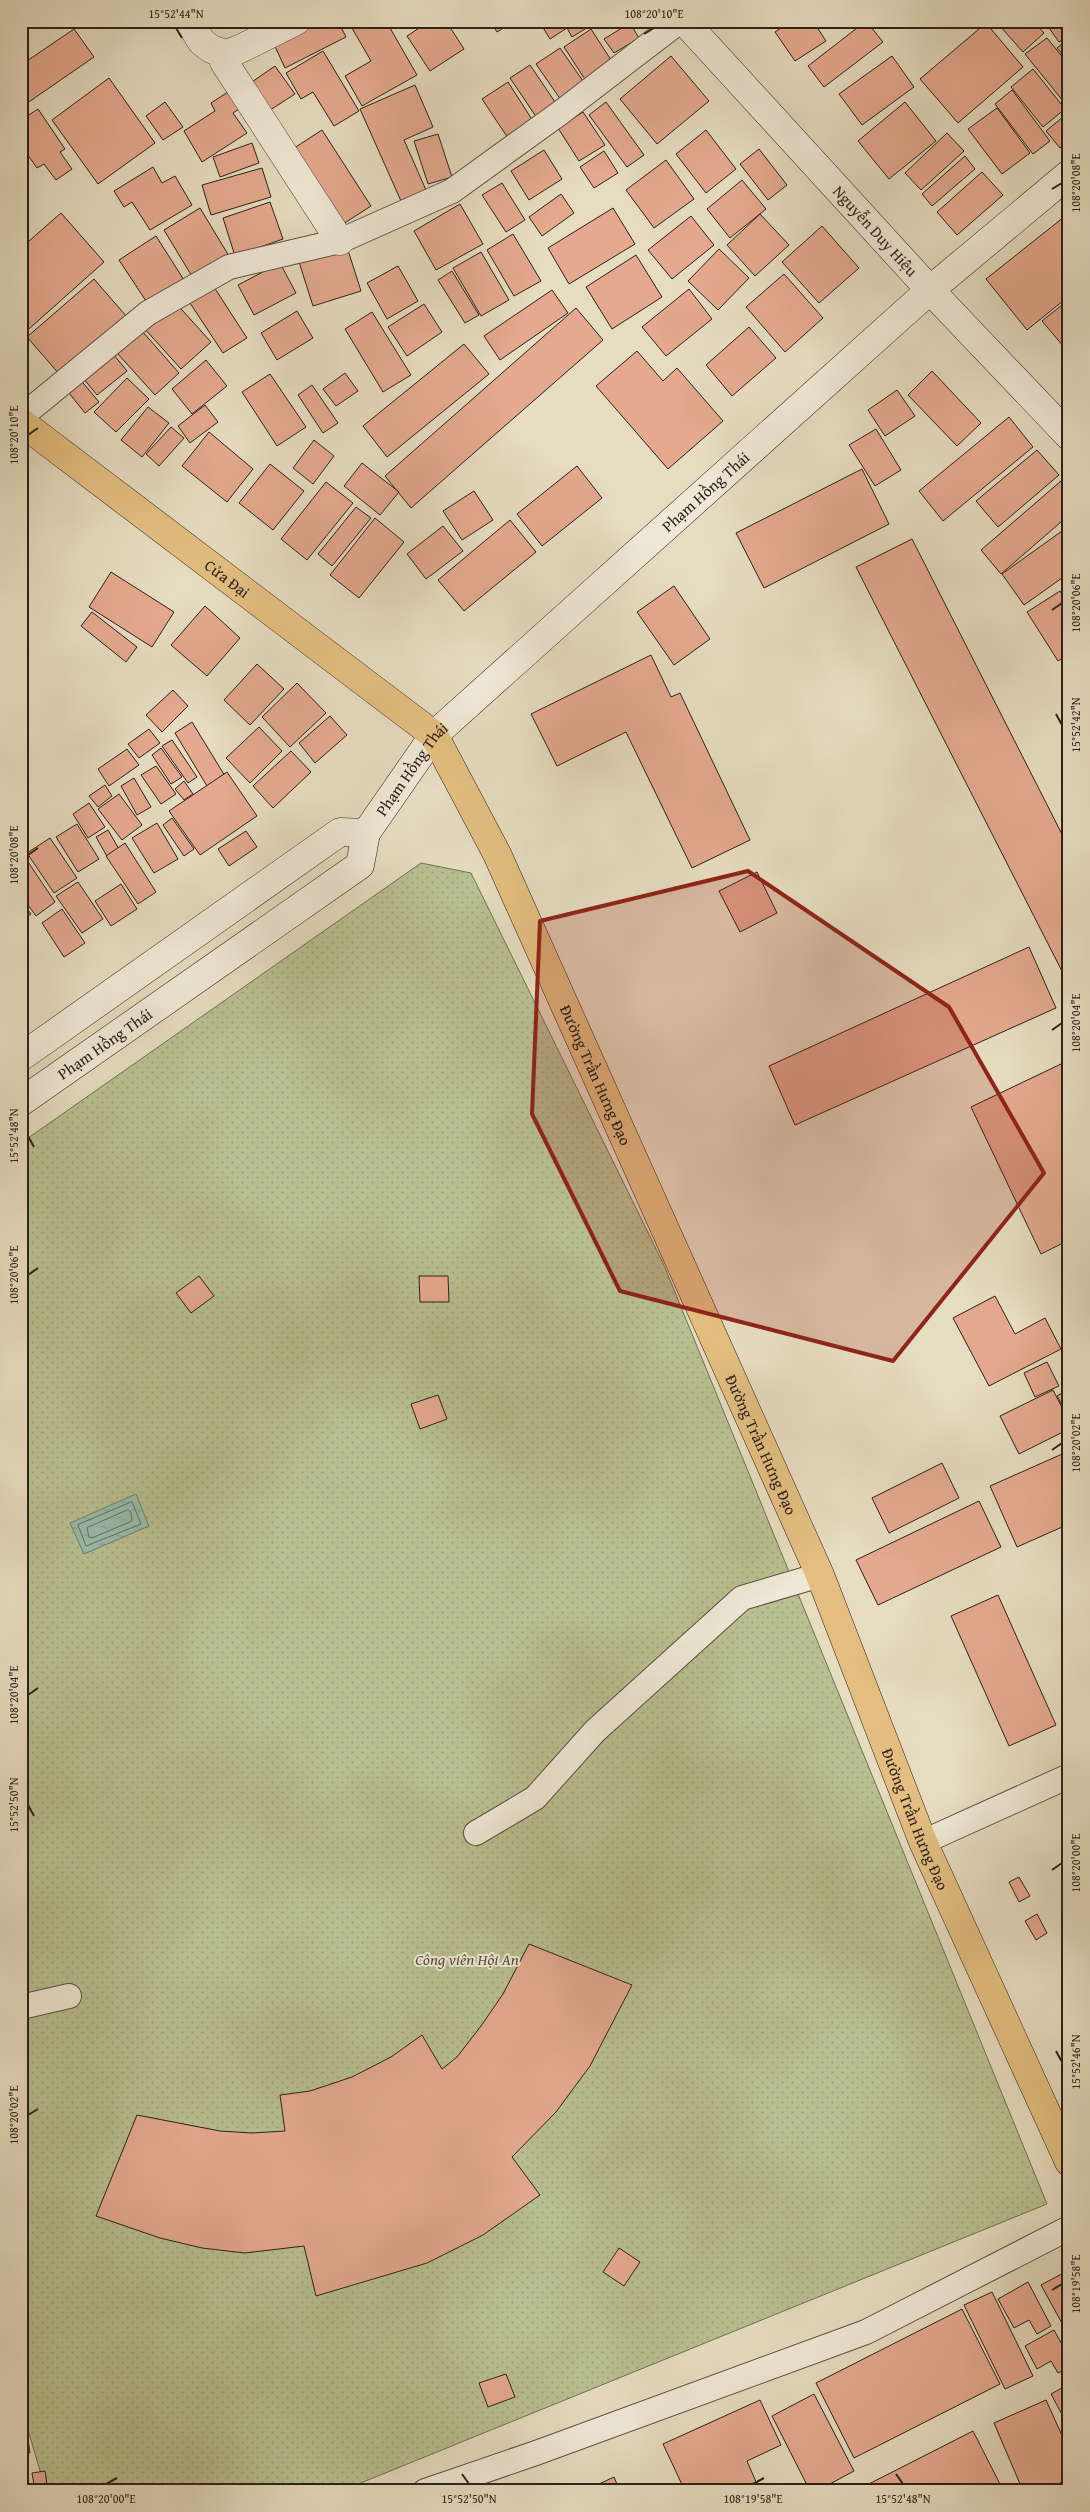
<svg xmlns="http://www.w3.org/2000/svg" width="1090" height="2512" font-family="'Gentium Book Plus',serif">
<defs>
<pattern id="park-dots" width="8" height="8" patternUnits="userSpaceOnUse" patternTransform="scale(1.25)"><rect width="8" height="8" fill="#b8bf90"/><path d="M2 2h.1M6 6h.1" fill="none" stroke="#9ea47c" stroke-width="1.8" stroke-linecap="round"/></pattern>
<pattern id="water-ripples" width="26" height="14" patternUnits="userSpaceOnUse" patternTransform="scale(1.25)"><rect width="26" height="14" fill="#98bcac"/><path d="M2 4q2-2 4 0t4 0M15 11q2-2 4 0t4 0" fill="none" stroke="#83a193"/></pattern>
</defs>
<rect width="100%" height="100%" fill="#e6dcc0"/>
<filter id="stains"><feTurbulence type="fractalNoise" baseFrequency=".004" numOctaves="4"/><feColorMatrix values="0 0 0 0 .2 0 0 0 0 .09 0 0 0 0 .02 0 0 0 .5 -.17"/></filter>
<radialGradient id="worn" r=".72"><stop offset=".6" stop-color="#630" stop-opacity="0"/><stop offset="1" stop-color="#630" stop-opacity=".3"/></radialGradient>
<polygon fill="url(#park-dots)" stroke="#727054" points="421,863 471,873 663,1263 1047,2204 341,2491 46,2491 21,2406 21,1143"/>
<polygon fill="url(#water-ripples)" stroke="#6d7e71" points="136,1494 149,1526 84,1554 70,1523"/>
<g fill="none" stroke-linecap="round" stroke-linejoin="round">
<g stroke="#626e62" stroke-width="1">
<polygon points="132,1502 141,1524 86,1546 78,1525"/>
<polygon points="128,1510 131,1512 132,1521 92,1538 89,1537 87,1528"/>
</g>
</g>
<g fill="#e4a98e" stroke="#2d2019">
<polygon points="309,21 338,21 346,37 285,68 272,40"/>
<polygon points="352,21 386,21 417,75 362,106 345,76 371,61 349,23"/>
<polygon points="430,21 446,21 464,49 430,71 407,36"/>
<polygon points="490,21 515,21 497,32"/>
<polygon points="539,21 598,21 572,37 567,28 550,39"/>
<polygon points="791,21 813,21 826,41 795,61 775,32"/>
<polygon points="820,21 837,21 825,29"/>
<polygon points="866,21 883,42 824,87 808,66"/>
<polygon points="1003,21 1033,21 1044,33 1023,52 999,25"/>
<polygon points="1044,21 1069,21 1069,35 1059,42"/>
<polygon points="630,23 639,38 614,53 604,39"/>
<polygon points="986,23 1023,67 958,123 920,79"/>
<polygon points="74,29 94,57 23,106 21,65"/>
<polygon points="591,29 613,63 586,81 564,47"/>
<polygon points="1047,38 1069,65 1069,96 1063,101 1025,54"/>
<polygon points="1069,38 1069,62 1057,48"/>
<polygon points="560,48 585,84 561,100 536,64"/>
<polygon points="323,51 359,111 334,126 313,92 301,99 286,73"/>
<polygon points="671,56 709,101 657,144 620,99"/>
<polygon points="892,56 914,87 862,125 839,94"/>
<polygon points="530,65 557,105 537,118 510,78"/>
<polygon points="275,66 295,94 264,114 246,86"/>
<polygon points="1033,69 1065,109 1043,127 1011,87"/>
<polygon points="109,78 155,143 98,184 52,120"/>
<polygon points="508,82 533,121 508,138 482,99"/>
<polygon points="415,85 433,127 404,140 426,190 401,201 360,109"/>
<polygon points="231,90 242,107 233,113 247,133 202,162 184,131 215,111 211,103"/>
<polygon points="1012,90 1050,141 1033,154 995,104"/>
<polygon points="165,102 183,127 163,140 146,116"/>
<polygon points="606,102 644,155 627,167 589,115"/>
<polygon points="905,102 936,141 889,179 858,141"/>
<polygon points="997,108 1030,153 1002,174 968,129"/>
<polygon points="38,109 65,149 60,152 72,169 56,180 44,164 37,168 25,151 21,154 21,120"/>
<polygon points="583,112 605,145 579,161 558,128"/>
<polygon points="1069,112 1069,140 1060,148 1046,131"/>
<polygon points="322,130 371,206 337,228 288,152"/>
<polygon points="706,130 736,169 706,193 676,154"/>
<polygon points="947,133 964,151 921,190 905,173"/>
<polygon points="438,134 452,177 428,184 414,141"/>
<polygon points="252,143 259,163 220,177 213,157"/>
<polygon points="759,149 787,185 768,200 740,164"/>
<polygon points="544,150 562,179 529,200 511,171"/>
<polygon points="604,151 618,173 594,188 580,167"/>
<polygon points="965,156 975,169 932,206 922,194"/>
<polygon points="666,160 694,199 654,228 626,190"/>
<polygon points="153,167 162,183 175,176 192,205 150,230 132,202 124,207 114,191"/>
<polygon points="262,168 271,197 211,215 202,185"/>
<polygon points="982,172 1003,195 957,235 937,212"/>
<polygon points="742,180 766,209 730,238 707,209"/>
<polygon points="502,183 525,220 506,232 482,195"/>
<polygon points="561,194 574,213 542,236 529,217"/>
<polygon points="270,202 283,239 235,256 223,218"/>
<polygon points="460,204 483,244 436,270 414,231"/>
<polygon points="200,208 229,256 193,278 164,230"/>
<polygon points="613,208 635,244 569,284 548,248"/>
<polygon points="61,213 104,262 21,336 21,248"/>
<polygon points="1069,213 1069,296 1027,330 986,279"/>
<polygon points="760,214 789,245 755,276 727,245"/>
<polygon points="691,216 714,245 672,279 648,250"/>
<polygon points="822,226 859,268 819,303 782,262"/>
<polygon points="513,234 541,281 514,296 487,250"/>
<polygon points="156,236 184,280 148,304 119,260"/>
<polygon points="347,247 361,291 313,306 299,262"/>
<polygon points="719,249 749,278 718,310 688,281"/>
<polygon points="481,252 509,300 481,316 453,268"/>
<polygon points="636,255 662,297 612,329 586,287"/>
<polygon points="280,263 296,293 254,315 238,285"/>
<polygon points="398,266 418,301 387,319 367,283"/>
<polygon points="452,271 479,315 465,323 438,280"/>
<polygon points="784,274 823,318 785,352 746,307"/>
<polygon points="94,279 127,317 60,375 27,337"/>
<polygon points="214,287 247,338 223,353 190,303"/>
<polygon points="689,289 712,319 666,356 642,327"/>
<polygon points="552,290 568,313 500,360 484,336"/>
<polygon points="173,300 211,342 181,369 143,327"/>
<polygon points="1067,301 1069,303 1069,353 1042,321"/>
<polygon points="424,304 442,332 407,356 388,327"/>
<polygon points="576,308 603,340 411,508 385,476"/>
<polygon points="297,311 313,338 277,360 261,333"/>
<polygon points="372,312 411,375 383,392 345,329"/>
<polygon points="749,327 776,358 732,396 706,365"/>
<polygon points="142,331 179,373 155,395 117,353"/>
<polygon points="464,344 489,374 387,457 363,426"/>
<polygon points="110,350 127,371 97,395 79,373"/>
<polygon points="637,351 663,381 677,368 723,421 668,469 596,386"/>
<polygon points="206,360 227,386 192,414 172,389"/>
<polygon points="932,371 981,423 957,446 908,395"/>
<polygon points="345,373 358,391 336,406 323,389"/>
<polygon points="270,374 306,427 277,446 242,392"/>
<polygon points="79,378 99,402 85,413 65,388"/>
<polygon points="127,378 149,399 116,432 94,412"/>
<polygon points="312,385 338,423 323,433 298,395"/>
<polygon points="897,390 915,416 885,436 868,410"/>
<polygon points="205,405 218,422 190,443 178,426"/>
<polygon points="148,407 169,423 142,457 121,440"/>
<polygon points="1009,417 1033,447 943,521 919,491"/>
<polygon points="171,427 184,438 159,466 146,454"/>
<polygon points="876,429 901,470 875,486 849,445"/>
<polygon points="209,432 253,469 227,502 182,466"/>
<polygon points="314,440 334,456 313,484 293,468"/>
<polygon points="1037,450 1059,475 998,527 976,501"/>
<polygon points="362,463 399,492 380,515 344,486"/>
<polygon points="270,464 304,491 273,530 239,503"/>
<polygon points="577,466 602,498 542,546 517,514"/>
<polygon points="862,469 889,524 764,588 736,533"/>
<polygon points="1061,481 1069,490 1069,515 1001,574 981,550"/>
<polygon points="326,482 353,503 307,560 281,539"/>
<polygon points="474,491 493,520 462,540 443,511"/>
<polygon points="356,507 371,518 332,566 318,554"/>
<polygon points="375,518 404,542 359,598 330,575"/>
<polygon points="510,520 536,552 464,611 438,580"/>
<polygon points="443,526 463,551 426,579 407,554"/>
<polygon points="1069,526 1069,573 1024,605 1002,574"/>
<polygon points="912,539 1069,848 1069,985 856,567"/>
<polygon points="111,572 174,612 152,647 89,607"/>
<polygon points="674,586 710,639 674,665 637,612"/>
<polygon points="1060,591 1069,606 1069,654 1058,661 1027,612"/>
<polygon points="205,606 240,638 207,676 171,645"/>
<polygon points="92,612 137,647 126,662 81,626"/>
<polygon points="651,655 671,697 680,693 750,840 692,868 626,732 557,766 531,714"/>
<polygon points="257,664 284,689 250,725 224,700"/>
<polygon points="297,683 326,713 290,747 262,717"/>
<polygon points="173,690 188,706 162,732 146,715"/>
<polygon points="330,716 347,735 315,763 299,743"/>
<polygon points="192,722 225,776 207,786 175,733"/>
<polygon points="259,727 282,751 250,783 226,758"/>
<polygon points="149,729 160,743 139,758 128,744"/>
<polygon points="172,740 197,777 188,783 162,746"/>
<polygon points="161,748 182,777 171,784 152,755"/>
<polygon points="127,749 139,765 109,786 98,769"/>
<polygon points="291,751 311,772 273,808 253,786"/>
<polygon points="21,759 29,768 21,774"/>
<polygon points="156,766 176,794 161,804 141,775"/>
<polygon points="227,772 257,816 200,855 169,811"/>
<polygon points="134,778 151,807 137,815 121,786"/>
<polygon points="184,781 193,794 184,800 175,789"/>
<polygon points="105,785 112,796 98,807 89,796"/>
<polygon points="119,794 142,825 122,840 98,809"/>
<polygon points="89,803 105,827 88,838 73,814"/>
<polygon points="172,818 194,849 184,856 163,825"/>
<polygon points="157,823 178,859 154,873 132,838"/>
<polygon points="77,824 99,859 78,872 56,837"/>
<polygon points="108,830 120,851 108,858 96,837"/>
<polygon points="246,831 257,847 229,866 218,849"/>
<polygon points="50,838 77,878 54,893 27,853"/>
<polygon points="125,843 156,892 138,904 106,856"/>
<polygon points="24,856 55,902 36,916 21,895 21,858"/>
<polygon points="757,872 777,913 740,932 719,891"/>
<polygon points="78,882 103,919 82,933 56,896"/>
<polygon points="121,884 137,909 111,926 95,901"/>
<polygon points="21,901 31,914 21,920"/>
<polygon points="62,909 85,943 64,957 42,923"/>
<polygon points="1029,947 1056,1008 795,1125 769,1066"/>
<polygon points="1061,1064 1069,1080 1069,1240 1041,1254 971,1107"/>
<polygon points="199,1276 214,1296 191,1313 176,1293"/>
<polygon points="419,1276 448,1276 449,1302 420,1302"/>
<polygon points="995,1296 1015,1334 1045,1318 1061,1349 989,1386 953,1318"/>
<polygon points="1047,1362 1059,1386 1035,1397 1024,1373"/>
<polygon points="1069,1389 1069,1417 1057,1396"/>
<polygon points="1053,1390 1069,1421 1069,1429 1019,1454 1000,1416"/>
<polygon points="438,1395 447,1419 420,1429 411,1404"/>
<polygon points="1069,1451 1069,1524 1017,1547 990,1486"/>
<polygon points="942,1463 959,1498 889,1533 872,1498"/>
<polygon points="979,1501 1001,1547 878,1605 856,1560"/>
<polygon points="998,1595 1056,1725 1009,1746 951,1616"/>
<polygon points="1019,1877 1030,1896 1019,1902 1009,1882"/>
<polygon points="1037,1914 1047,1933 1036,1940 1025,1921"/>
<polygon points="529,1944 632,1985 590,2066 556,2112 512,2157 540,2195 483,2235 427,2263 316,2296 304,2246 245,2253 202,2248 160,2238 96,2216 137,2115 220,2131 252,2133 285,2131 280,2095 310,2091 352,2077 391,2057 422,2035 442,2069 457,2057 481,2026 503,1994"/>
<polygon points="619,2248 640,2262 624,2286 603,2272"/>
<polygon points="1069,2270 1069,2336 1041,2285"/>
<polygon points="1028,2282 1051,2326 1037,2334 1029,2320 1014,2328 998,2299"/>
<polygon points="992,2292 1033,2376 1005,2389 964,2305"/>
<polygon points="962,2309 1000,2384 854,2458 816,2383"/>
<polygon points="1054,2330 1069,2357 1069,2367 1058,2373 1051,2361 1037,2369 1025,2346"/>
<polygon points="506,2374 515,2397 488,2407 479,2383"/>
<polygon points="1069,2384 1069,2420 1066,2422 1051,2394"/>
<polygon points="814,2394 854,2471 817,2491 810,2491 772,2416"/>
<polygon points="760,2400 781,2445 747,2461 760,2491 685,2491 663,2444"/>
<polygon points="1046,2400 1069,2451 1069,2479 1042,2491 1023,2491 994,2423"/>
<polygon points="21,2420 25,2420 30,2453 21,2454"/>
<polygon points="973,2431 1002,2488 997,2491 855,2491"/>
<polygon points="25,2465 29,2481 21,2483 21,2466"/>
<polygon points="45,2471 48,2491 35,2491 32,2473"/>
<polygon points="614,2477 620,2491 584,2491"/>
</g>
<g fill="none" stroke-linecap="round" stroke-linejoin="round">
<defs>
<g id="lane">
<polyline points="21,417 148,313 229,267 340,241 452,191 560,113 680,21"/>
<polyline points="476,1833 535,1798 595,1731 742,1598 820,1575"/>
<polyline points="923,1842 1069,1776"/>
<polyline points="21,2007 69,1996"/>
<polyline points="425,2491 536,2453 866,2332 1069,2228"/>
</g>
<g id="street">
<polyline points="189,21 201,41 211,49 226,54 240,49 296,21"/>
<polyline points="226,54 224,62 340,241"/>
</g>
<g id="secondary">
<path id="s1" d="M684 21 930 290 1069 436"/>
<polyline points="21,1057 340,832 366,833"/>
<path id="s2" d="M21 1102 360 865 366 833 434 735 930 290 1069 174"/>
</g>
<g id="primary">
<path id="s3" d="M21 422 434 735 497 854 820 1575 923 1842 1069 2162"/>
</g>
</defs>
<use href="#lane" stroke="#5b4f43" stroke-width="26"/>
<use href="#street" stroke="#5b4f43" stroke-width="29"/>
<use href="#secondary" stroke="#2d2019" stroke-width="29"/>
<use href="#primary" stroke="#2d2019" stroke-width="29"/>
<use href="#lane" stroke="#efe8d6" stroke-width="24"/>
<use href="#street" stroke="#efe8d6" stroke-width="28"/>
<use href="#secondary" stroke="#efe8d6" stroke-width="28"/>
<use href="#primary" stroke="#e3be80" stroke-width="28"/>
</g>
<path fill="#8f2418" fill-opacity="0.2" stroke="#8f2418" stroke-width="4" stroke-linejoin="round" d="M748 871 949 1007 1044 1173 893 1361 620 1291 532 1114 540 921Z"/>
<path fill="none" stroke="#2d2019" stroke-width="2" d="M176 28 182 38M644 34 654 28M1052 189 1062 183M28 435 38 428M1052 610 1062 603M1056 714 1062 725M28 855 38 848M1052 1030 1062 1023M28 1136 34 1147M28 1275 38 1268M1052 1450 1062 1443M28 1695 38 1688M28 1805 34 1816M1052 1870 1062 1863M1056 2051 1062 2062M28 2115 38 2109M1052 2290 1062 2284M462 2474 469 2484M896 2474 903 2484M106 2484 117 2478M753 2484 764 2478"/>
<g text-anchor="middle" stroke-width="4" stroke-linejoin="round" paint-order="stroke">
<g font-size="16" fill="#2d2019" stroke="#efe8d6">
<text dy="6" stroke="none"><textPath href="#s1" startOffset="284">Nguyễn Duy Hiệu</textPath></text>
<text dy="6" stroke="none"><textPath href="#s2" startOffset="930">Phạm Hồng Thái</textPath></text>
<text dy="6" stroke="none"><textPath href="#s3" startOffset="259">Cửa Đại</textPath></text>
<text dy="6" stroke="none"><textPath href="#s2" startOffset="525">Phạm Hồng Thái</textPath></text>
<text dy="6" stroke="none"><textPath href="#s2" startOffset="102">Phạm Hồng Thái</textPath></text>
<text dy="6" stroke="none"><textPath href="#s3" startOffset="895">Đường Trần Hưng Đạo</textPath></text>
<text dy="6" stroke="none"><textPath href="#s3" startOffset="1300">Đường Trần Hưng Đạo</textPath></text>
<text dy="6" stroke="none"><textPath href="#s3" startOffset="1705">Đường Trần Hưng Đạo</textPath></text>
</g>
<g font-size="16" font-style="italic" fill="#57503d" stroke="#efe8d6">
<text x="467" y="1965">Công viên Hội An</text>
</g>
</g>
<rect width="1090" height="2512" fill="none" stroke="#e6dcc0" stroke-width="55"/>
<rect x="28" y="28" width="1034" height="2456" fill="none" stroke="#2d2019" stroke-width="2"/>
<g font-size="12" text-anchor="middle" fill="#2d2019">
<text x="176" y="18">15°52'44"N</text>
<text x="654" y="18">108°20'10"E</text>
<text transform="translate(1076 183) rotate(-90)" y="4">108°20'08"E</text>
<text transform="translate(14 435) rotate(-90)" y="4">108°20'10"E</text>
<text transform="translate(1076 603) rotate(-90)" y="4">108°20'06"E</text>
<text transform="translate(1076 725) rotate(-90)" y="4">15°52'42"N</text>
<text transform="translate(14 855) rotate(-90)" y="4">108°20'08"E</text>
<text transform="translate(1076 1023) rotate(-90)" y="4">108°20'04"E</text>
<text transform="translate(14 1136) rotate(-90)" y="4">15°52'48"N</text>
<text transform="translate(14 1275) rotate(-90)" y="4">108°20'06"E</text>
<text transform="translate(1076 1443) rotate(-90)" y="4">108°20'02"E</text>
<text transform="translate(14 1695) rotate(-90)" y="4">108°20'04"E</text>
<text transform="translate(14 1805) rotate(-90)" y="4">15°52'50"N</text>
<text transform="translate(1076 1863) rotate(-90)" y="4">108°20'00"E</text>
<text transform="translate(1076 2062) rotate(-90)" y="4">15°52'46"N</text>
<text transform="translate(14 2115) rotate(-90)" y="4">108°20'02"E</text>
<text transform="translate(1076 2284) rotate(-90)" y="4">108°19'58"E</text>
<text x="106" y="2503">108°20'00"E</text>
<text x="469" y="2503">15°52'50"N</text>
<text x="753" y="2503">108°19'58"E</text>
<text x="903" y="2503">15°52'48"N</text>
</g>
<rect width="100%" height="100%" filter="url(#stains)"/>
<rect width="100%" height="100%" fill="url(#worn)"/>
</svg>
